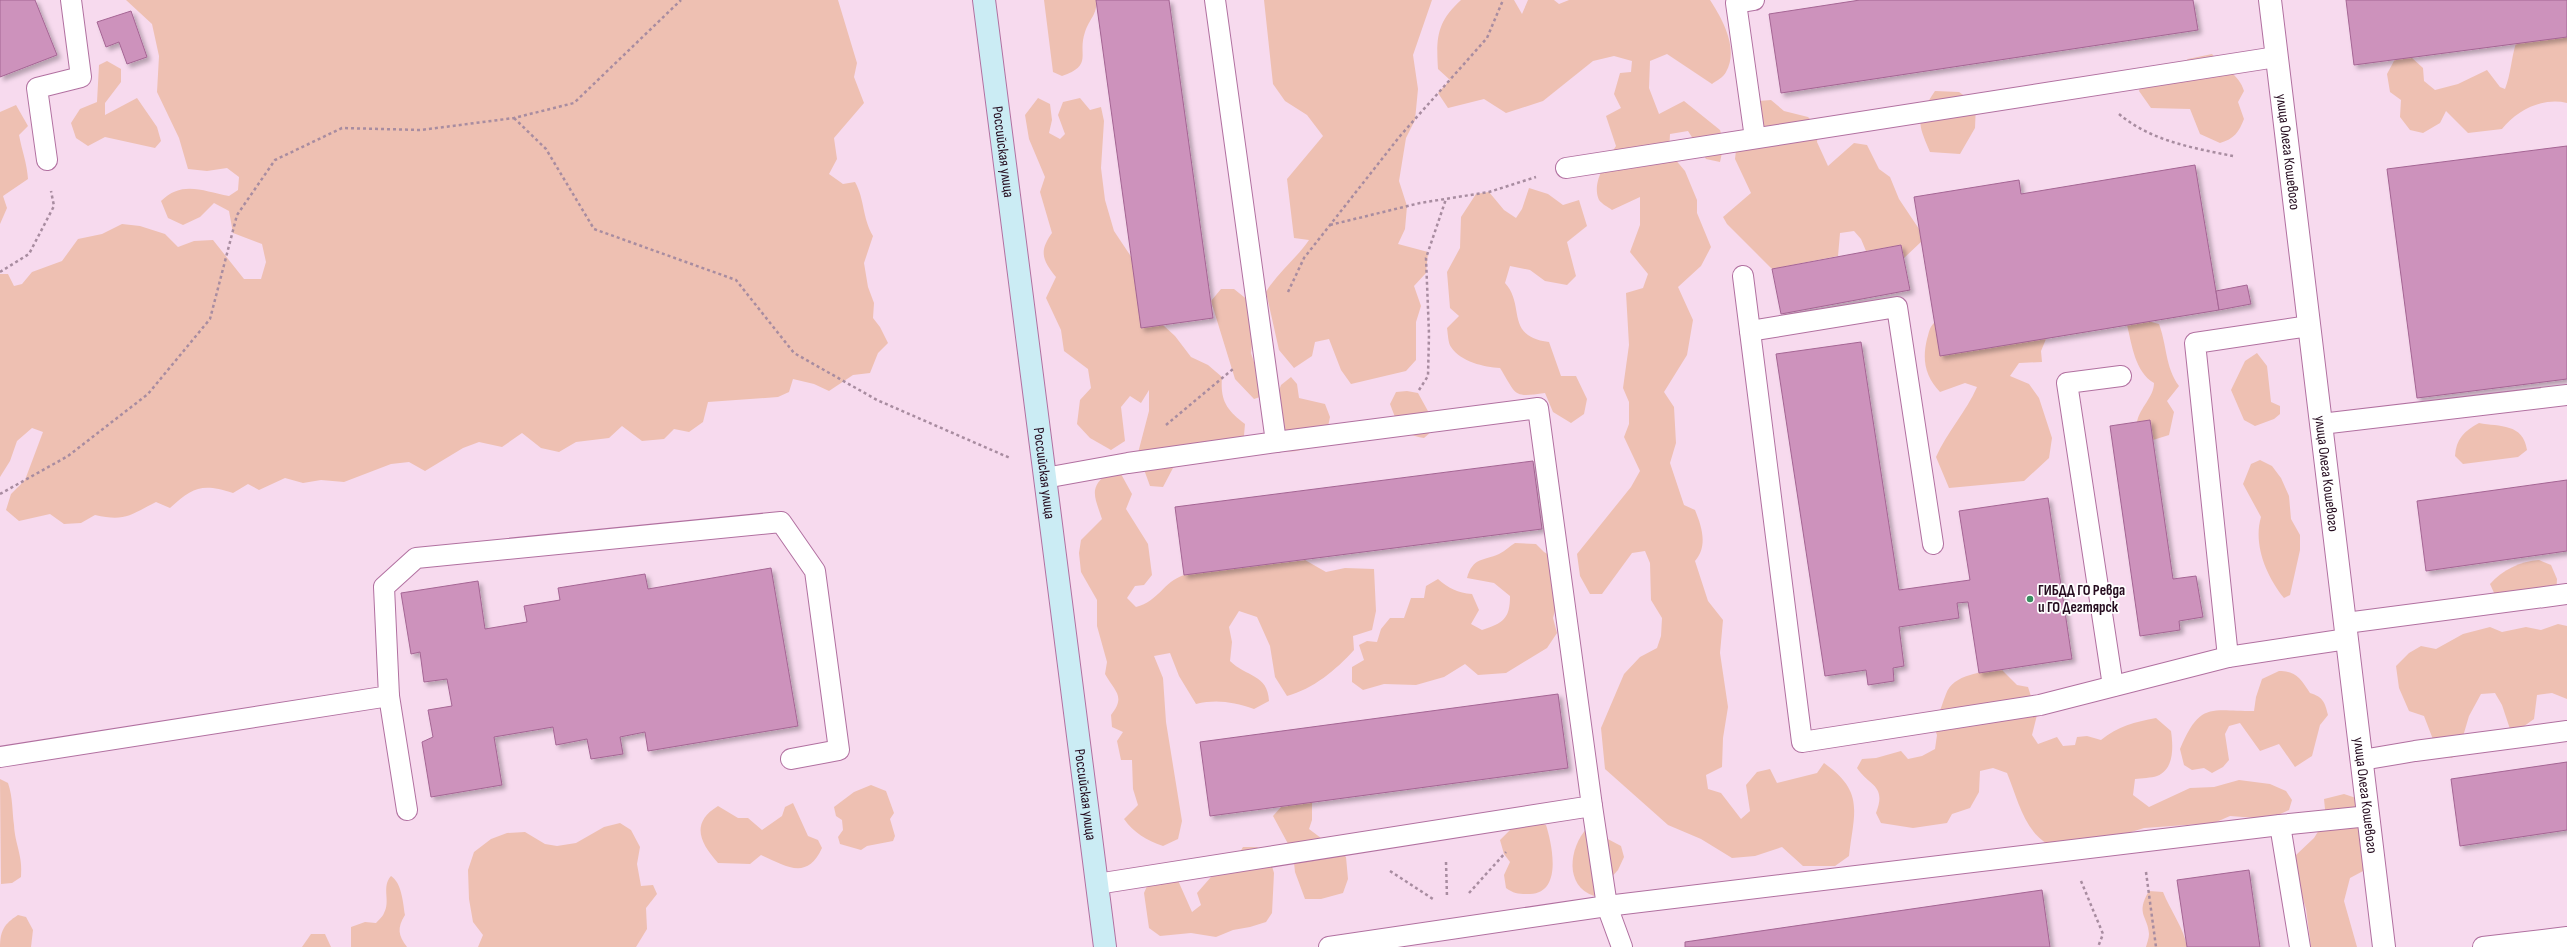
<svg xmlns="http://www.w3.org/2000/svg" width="2567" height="947" font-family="'Sofia Sans Condensed',sans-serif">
<defs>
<filter id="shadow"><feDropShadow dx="3.5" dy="3.5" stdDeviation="2" flood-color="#0004"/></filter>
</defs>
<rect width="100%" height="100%" fill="#f7daee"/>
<g fill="#eec0b2">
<path d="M126 0H838L857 63 854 77 864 103 834 138 837 159 829 174 843 184 855 182C865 200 862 217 873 236L864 263 868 287 874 303 873 318 880 327 888 343 878 353 870 373 853 375 829 391 814 384 793 379 789 392 778 397 708 402 703 422 689 432 674 429 664 439 642 441 622 426 609 438 576 442 559 452 541 448 522 433 502 447 479 442 463 448 425 471 409 462 391 464 344 482 321 480 303 483 285 478 259 490 248 484 233 493C202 483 193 487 170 508L156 502C130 515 125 522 95 515L81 523 64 524 50 514 19 521 6 510 11 494 25 480 43 432 32 428 17 441 10 461 0 477V274H8L14 286 22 284 32 272 62 261 78 239 102 234 122 224 140 226 165 234 178 247 194 241 213 240 244 279H261L266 262 262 244 233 233 229 211 214 203 200 217 183 225 168 218 161 201C182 180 203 191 229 196L238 190 239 177 227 168 207 171 188 169 179 138 157 92 159 56 152 24Z"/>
<path d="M1044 0H1096C1098 14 1089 19 1085 32 1077 55 1094 65 1062 76L1053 72Z"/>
<path d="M1264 0H1432L1413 55 1418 89 1415 120 1406 138 1399 181 1407 206 1405 229 1398 244 1428 252 1426 273 1414 286 1421 306 1416 322V360L1406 371 1351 384 1341 370 1329 339 1315 342 1312 356 1294 368 1279 350 1266 292C1278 272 1296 259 1309 240L1294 238 1287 179 1323 136 1307 115 1285 101 1273 84Z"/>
<path d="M1461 0H1514L1522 14 1528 0H1554L1559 4 1569 0H1710C1723 20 1739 49 1726 72 1724 77 1716 81 1712 84L1667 54 1650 61 1649 88 1659 114 1684 101 1720 130 1724 143 1720 162 1706 159 1688 131 1670 134 1669 152 1685 171 1697 200V213L1711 247 1701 266 1678 287 1693 320 1687 355 1664 392 1674 407 1676 443 1670 463 1684 505 1695 510C1702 527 1708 546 1695 561L1708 601 1723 620 1720 653 1728 707 1723 738 1722 767 1706 775 1708 789 1721 793 1741 819 1750 811 1746 785 1757 772 1770 769 1777 783 1817 773 1824 763C1865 792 1854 812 1849 856L1835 866H1803L1782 847 1755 856 1732 858 1701 839 1668 825 1605 769 1601 728 1624 674 1640 657 1657 648 1661 636 1662 618 1651 600 1650 563 1645 551 1632 553 1602 594H1590L1580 576 1577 554 1631 487 1640 471 1624 437 1629 424V402L1623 388 1629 345 1626 293 1643 288 1648 274 1630 252 1640 225V197L1612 210C1608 207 1602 204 1599 200 1591 183 1607 160 1616 146L1606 116 1621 108 1614 94 1620 73 1631 72 1632 61 1614 56 1593 61 1543 101 1506 113 1484 99 1448 108 1438 93 1450 80 1438 69C1436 37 1437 22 1461 0Z"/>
<path d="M2567 37V103C2543 97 2517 110 2502 129L2468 133 2446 111 2440 123 2423 133 2410 130 2400 117 2401 100 2390 92 2387 74 2395 59 2411 57 2423 68 2424 81 2435 90 2458 84 2487 70 2500 87 2505 89C2511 74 2511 59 2516 43Z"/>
<path d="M2212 54C2223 68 2239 74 2244 91L2238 102 2244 119C2239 132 2234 139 2220 143L2200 134 2190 109 2151 108 2139 91 2143 78 2163 75 2188 59Z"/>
<polygon points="107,61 121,69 121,82 105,103 105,115 137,98 157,127 161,141 155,148 105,137 88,146 76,138 71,123 80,109 97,102 99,65"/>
<path d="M1935 91 1959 92 1976 104 1975 128 1960 154 1930 152C1917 121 1916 120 1935 91Z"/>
<path d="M1038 98 1050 104 1052 120 1049 133 1060 139 1065 134 1058 115 1063 102 1080 98 1090 110 1101 107 1104 121 1101 168 1105 200 1114 231 1132 258 1163 325 1175 336 1191 357 1208 365 1222 377C1220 401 1227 410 1245 424L1243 447 1238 457 1221 461 1201 458 1173 468 1163 487 1150 486 1138 453 1149 411V390L1141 403 1130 396 1121 407 1125 441 1111 450 1090 438 1077 424 1080 400 1091 388 1088 369 1064 351 1061 330 1046 298 1056 277C1042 260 1039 251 1052 233L1040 192 1045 177 1029 139 1025 115Z"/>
<polygon points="1771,100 1784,111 1808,117 1819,128 1817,142 1828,166 1854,143 1867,145 1879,169 1890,177 1899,199 1919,229 1922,241 1904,258 1901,245 1866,251 1861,239 1854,231 1840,233 1838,256 1772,269 1727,224 1723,217 1751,193 1735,159 1737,141 1759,101"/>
<path d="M16 105 28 126 19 135C22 151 27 163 28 179L3 196 7 208 0 224V112Z"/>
<path d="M1529 188 1548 194 1563 205 1579 200 1587 226 1567 242 1576 276 1567 285 1545 281 1530 270 1510 266 1505 283C1526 306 1504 336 1549 342L1561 376H1576L1587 399 1584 414 1571 423 1553 412 1545 393C1512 398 1517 395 1500 368 1484 367 1461 362 1451 347 1448 343 1448 334 1447 328L1459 316 1450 308 1447 272 1460 248 1461 217 1476 194 1489 192 1504 210 1516 218 1522 209Z"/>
<polygon points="1221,289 1234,289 1249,301 1253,335 1251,353 1258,374 1269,394 1254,399 1235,379 1211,301"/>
<path d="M2038 314 2046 339 2041 351 2042 362 2019 363 2010 376 2029 384 2039 398 2052 438 2049 458 2024 481 1949 488 1936 457C1947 432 1966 412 1977 387L1965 383 1940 392C1925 376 1922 360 1927 339 1929 333 1929 327 1935 322Z"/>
<path d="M2136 318 2159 324C2167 345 2165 367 2179 386L2167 401 2174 412 2169 435 2153 440 2150 420 2137 422C2140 407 2154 397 2154 383 2135 372 2132 345 2127 325Z"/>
<polygon points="2257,353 2267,366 2271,402 2280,406 2280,414 2274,419 2255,426 2244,420 2231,390 2245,361"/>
<path d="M1291 377 1297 384 1299 398 1325 404 1330 417 1326 436C1301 455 1289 455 1260 444L1281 385Z"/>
<path d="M1407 391 1418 393 1434 422 1432 431 1424 438C1400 434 1398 425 1390 404L1396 392Z"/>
<path d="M2479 423C2500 427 2523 423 2527 450L2518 457 2463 464 2455 456C2456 439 2464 431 2479 423Z"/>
<path d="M2260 460 2272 466 2281 478 2289 496 2291 519 2300 535V550L2290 595 2284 598C2266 576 2253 544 2261 517L2243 484 2251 464Z"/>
<path d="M1111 471 1121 474 1132 494 1126 509 1148 544 1152 575 1144 585 1135 586 1127 598 1136 607C1159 601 1163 582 1184 575L1305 560 1326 572 1345 568 1374 569 1376 611 1372 630 1353 636 1354 650C1336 670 1313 689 1287 696L1275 677 1270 646 1257 617 1239 611 1229 627 1232 642 1230 661C1246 677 1268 674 1269 701L1254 709C1233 702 1217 699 1196 704L1179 676 1170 653 1154 656 1163 678 1166 722 1182 821 1178 839 1163 846C1146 840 1134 833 1124 819L1138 805 1133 789 1132 760H1121L1117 741 1123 732 1112 727 1111 715C1126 696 1115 692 1105 674L1107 662 1097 626V600L1081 572 1079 553 1081 540 1102 519C1094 495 1088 487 1111 471Z"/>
<path d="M1515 543 1536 544 1544 552 1558 560V599L1553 618 1557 633 1547 648 1506 673 1478 675 1465 664 1444 677 1416 685 1384 684 1363 690 1352 682V667L1364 660 1359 645 1367 641 1377 642 1381 629 1390 618H1404L1411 598H1424L1426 586 1438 579C1448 588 1458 593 1472 594L1479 610 1471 624 1482 630C1503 623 1510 619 1510 596L1494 583 1467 578C1473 557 1483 561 1499 554 1505 551 1510 546 1515 543Z"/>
<path d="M2539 560 2551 565 2557 579 2556 595H2495L2490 584C2502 570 2521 561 2539 560Z"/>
<polygon points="2558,624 2567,626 2567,699 2552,693 2537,695 2534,719 2520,729 2510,729 2502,705 2495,693 2481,694 2469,716 2459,750 2452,758 2439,755 2424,716 2409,711 2399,688 2396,666 2409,653 2421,646 2436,649 2463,634 2490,627 2502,632 2526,627 2541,630"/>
<path d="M2001 669 2017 685 2028 687 2037 715 2032 735 2038 744 2057 737 2063 746 2075 745 2077 737 2087 736 2101 740C2118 726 2135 722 2156 718L2171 731C2173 745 2175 769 2157 776 2151 778 2142 778 2135 779L2133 795 2149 807 2190 788 2214 787 2239 780 2270 784 2286 791 2292 800 2289 810 2269 819 2230 816 2214 823 2144 828 2112 838 2048 844C2024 831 2017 797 2007 773L1993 768 1980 771 1979 792 1970 808 1952 814 1947 823 1913 828 1881 823 1876 813C1887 785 1869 786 1857 768L1862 759 1876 758 1901 751 1908 759 1922 756 1935 749 1937 735 1932 722C1943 708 1940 709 1946 694 1953 674 1983 672 2001 669Z"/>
<path d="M2279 671C2296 671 2301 679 2310 693 2323 697 2325 702 2328 715L2320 725 2312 756 2295 767 2279 744 2260 751 2240 723 2229 726 2225 734 2229 760 2223 767 2212 773 2204 768 2192 770 2184 765 2180 749C2200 701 2211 711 2254 711L2256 697 2262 679Z"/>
<path d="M0 779 8 783C13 798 12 810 14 825 15 845 23 855 21 877L12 883 1 884Z"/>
<polygon points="871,785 886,791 894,813 890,819 895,836 893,841 867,846 861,850 840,844 838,837 843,830 842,820 836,816 834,807 854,792"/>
<polygon points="2344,794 2356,798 2365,870 2350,878 2344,901 2357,947 2311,947 2306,909 2296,877 2296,855 2314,838 2326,819 2324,799"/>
<polygon points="1312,802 1312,820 1309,829 1346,857 1348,879 1343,893 1321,899 1305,899 1295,872 1293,853 1273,816 1281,807"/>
<path d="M793 803 808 836 818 840 822 848C807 881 786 866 761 855L750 864 718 863C700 843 690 823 718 806L738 818H748L762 830 782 816 785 807Z"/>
<path d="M1531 820 1546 825C1552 844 1563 893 1530 894 1520 894 1514 894 1506 888L1504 875 1510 862 1504 854 1500 840 1510 830Z"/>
<polygon points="620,823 631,830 640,847 637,864 641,886 653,885 657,894 646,908 647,929 636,947 478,947 483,935 473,922 469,899 468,870 474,852 491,839 507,833 525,832 545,844 557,846 576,843 604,827"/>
<path d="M1587 828 1621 846 1624 857 1618 870 1594 896C1564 886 1569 848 1587 828Z"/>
<polygon points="1243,847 1257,847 1269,856 1274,873 1272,913 1266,922 1250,927 1233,930 1216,937 1191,933 1160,936 1149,928 1144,893 1152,875 1176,876 1192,912 1201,905 1197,893 1211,877 1224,872 1234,862"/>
<path d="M391 876C402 883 403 903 405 915 397 928 398 935 407 947H351V927L365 922 376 923C379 920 383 916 384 913 391 901 381 887 391 876Z"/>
<path d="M2149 891 2163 892C2170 910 2184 928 2187 947H2146C2147 943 2149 938 2149 934 2148 916 2135 914 2149 891Z"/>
<path d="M18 915 26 917 33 930 31 947H0C0 931 4 924 18 915Z"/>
<polygon points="311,934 325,934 331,947 302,947"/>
</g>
<g fill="#cd92bc" stroke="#a56594" filter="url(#shadow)">
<polygon points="0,0 35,0 57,55 0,77"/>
<polygon points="1096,0 1169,0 1213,318 1141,328"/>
<polygon points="1860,0 2193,0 2198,30 1781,93 1769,14"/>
<polygon points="2346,0 2567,0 2567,37 2354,65"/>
<polygon points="131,11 147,57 127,64 119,42 106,47 97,22"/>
<polygon points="2567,146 2567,379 2417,398 2387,169"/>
<polygon points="2195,165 2219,310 1940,356 1914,197 2019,180 2021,194"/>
<polygon points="1901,245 1910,290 1781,314 1772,269"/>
<polygon points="2247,285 2251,304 2219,310 2216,291"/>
<polygon points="1861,342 1899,590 1970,580 1959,511 2048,498 2072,659 1979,673 1968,602 1957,603 1959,618 1899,627 1904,666 1893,668 1894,681 1868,685 1866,670 1825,676 1776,354"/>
<polygon points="2150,420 2173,579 2196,576 2203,617 2179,621 2180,630 2140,636 2110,426"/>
<polygon points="1533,461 1542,529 1184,575 1175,507"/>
<polygon points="2567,480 2567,551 2426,571 2417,501"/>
<polygon points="771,568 798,726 648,751 645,732 620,737 623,754 591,759 587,739 556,745 553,727 494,737 502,785 431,797 422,742 433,737 428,710 452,706 447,679 424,682 420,652 411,654 401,593 478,581 485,629 527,622 524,606 560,600 558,588 645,574 648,589"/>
<polygon points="1558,694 1568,768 1210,816 1200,742"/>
<polygon points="2567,762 2567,830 2460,846 2451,779"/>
<polygon points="2249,870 2260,947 2187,947 2177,880"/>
<polygon points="2042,890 2050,947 1685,947 1685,942"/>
</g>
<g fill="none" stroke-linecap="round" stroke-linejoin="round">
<defs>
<g id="service">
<polyline points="1754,0 1736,3 1755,138"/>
<polyline points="47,160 37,88 81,77 71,0"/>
<polyline points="1566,168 2276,57"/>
<polyline points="1743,276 1802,742 2040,705 2228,657"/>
<polyline points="2309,326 2195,343 2228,657 2347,639"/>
<polyline points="1750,331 1897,307 1933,544"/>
<polyline points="2321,424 2567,395"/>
<polyline points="1045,478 1128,463 1276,442 1215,0"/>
<polyline points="2346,623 2567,594"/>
<polyline points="2113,686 2067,383 2121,376"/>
<polyline points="389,696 407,810"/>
<polyline points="0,757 389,696 384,587 416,558 781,522 815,571 839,750 791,759"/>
<polyline points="2362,760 2415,751 2567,731"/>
<polyline points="2280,825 2300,947"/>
<polyline points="1097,884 1592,806 1538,408 1276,442"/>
<polyline points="1329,947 1607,906 1592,806"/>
<polyline points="1622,947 1607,906 2280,825 2369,816"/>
<polyline points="2483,947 2567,937"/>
</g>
<g id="tertiary">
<path id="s1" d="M2270 0 2384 947"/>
</g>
<g id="secondary">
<path id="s2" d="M984 0 1105 947"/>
</g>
</defs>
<use href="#service" stroke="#b170a0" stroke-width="22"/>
<use href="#tertiary" stroke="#b170a0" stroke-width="24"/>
<use href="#secondary" stroke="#b170a0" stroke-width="24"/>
<g stroke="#a88ca0" stroke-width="2.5" stroke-dasharray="3 3" stroke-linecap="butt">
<path d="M2119 114C2151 141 2193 148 2233 156"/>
<polyline points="514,118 546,149 594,229 736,280 794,353 877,400 1010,458"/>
<polyline points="1330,225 1420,203 1489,192 1536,177"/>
<polyline points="0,272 29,254 54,206 51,191"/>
<polyline points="1288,292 1304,258 1330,225 1400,136 1487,38 1503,0"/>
<polyline points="1419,390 1428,376 1429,334 1426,258 1446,199"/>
<polyline points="1166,425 1233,369"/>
<polyline points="0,494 68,456 148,394 210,319 237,215 275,160 342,128 421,130 514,118 574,103 681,0"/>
<polyline points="1446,862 1447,897"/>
<polyline points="1390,871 1433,899"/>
<polyline points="2146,872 2156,947"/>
<polyline points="2081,881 2103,934 2098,947"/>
<polyline points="1469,893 1506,852"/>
</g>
<use href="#service" stroke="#fff" stroke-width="20"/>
<use href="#tertiary" stroke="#fff" stroke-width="22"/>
<use href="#secondary" stroke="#cbecf4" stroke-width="22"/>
</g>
<circle fill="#398e61" stroke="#fff" stroke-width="1.5" cx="2030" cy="599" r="4"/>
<g text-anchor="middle" stroke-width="3.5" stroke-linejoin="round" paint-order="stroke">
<g font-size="15" fill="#250c1f" stroke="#fff">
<text dy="5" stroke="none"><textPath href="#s2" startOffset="153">Российская улица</textPath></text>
<text dy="5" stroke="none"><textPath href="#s1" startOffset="153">улица Олега Кошевого</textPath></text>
<text dy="5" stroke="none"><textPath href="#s2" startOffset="477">Российская улица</textPath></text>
<text dy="5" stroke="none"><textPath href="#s1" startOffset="477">улица Олега Кошевого</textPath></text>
<text dy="5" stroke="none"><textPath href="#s2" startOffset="801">Российская улица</textPath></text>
<text dy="5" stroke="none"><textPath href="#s1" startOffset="801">улица Олега Кошевого</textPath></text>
</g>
<g font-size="15" font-weight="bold" fill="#250c1f" stroke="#fff" text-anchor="start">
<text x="2038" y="595">ГИБДД ГО Ревда<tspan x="2038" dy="17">и ГО Дегтярск</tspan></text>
</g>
</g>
</svg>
